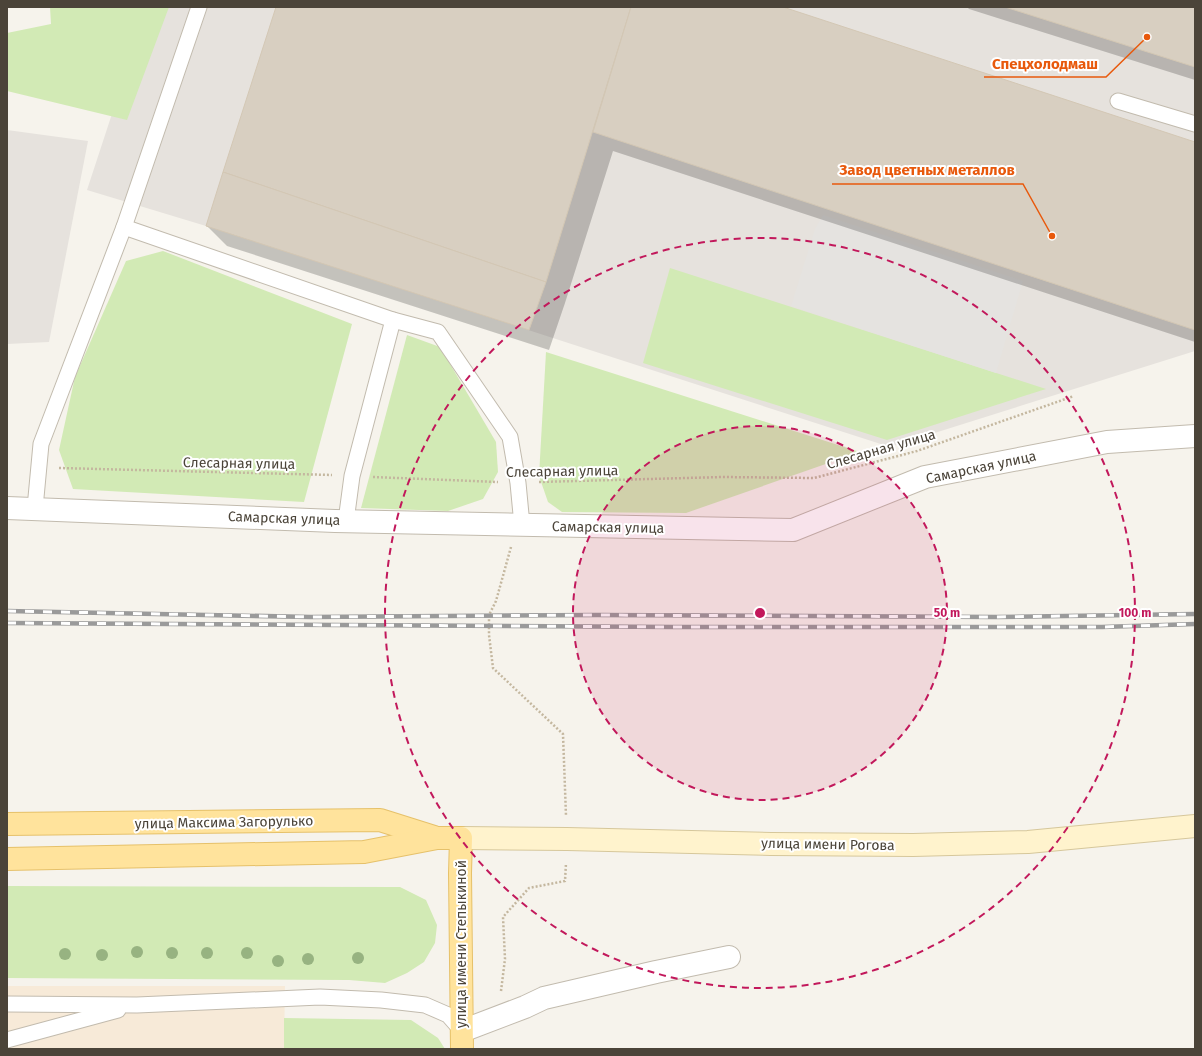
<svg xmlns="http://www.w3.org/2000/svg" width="1202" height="1056" font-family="'Fira Sans',sans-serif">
<rect width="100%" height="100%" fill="#f6f3ec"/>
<polygon fill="#f7ead8" points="7,986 285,986 284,1049 7,1049"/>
<g fill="#e6e2dd">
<polygon points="147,7 1195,7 1195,351 890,447 206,226 87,190"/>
<polygon points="7,130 88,141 49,342 7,344"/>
</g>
<g fill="#d2eab5">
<polygon points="50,7 169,7 127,120 7,91 7,33 51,24"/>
<polygon points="163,251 352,324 304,502 73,489 59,450 75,377 126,261"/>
<polygon points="670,268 1046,389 887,440 643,363"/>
<polygon points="407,335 440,347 496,442 498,472 483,499 448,511 361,508"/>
<polygon points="546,352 860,452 686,513 562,512 548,502 539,476"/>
<polygon points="7,886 400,887 426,900 437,925 435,943 424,962 407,973 385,983 349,980 7,978"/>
<polygon points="284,1018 411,1020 438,1038 445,1049 284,1049"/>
</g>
<polygon fill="#e5e3e0" points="823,215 1023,281 996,373 791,306 815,229"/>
<g fill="#0003">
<polygon points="277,7 780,7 1195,143 1195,342 613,151 565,303 549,350 227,246 207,226"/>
<polygon points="967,7 1195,7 1195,80 969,9"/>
</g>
<g fill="#d8cfc1" stroke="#d3c7b4">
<polygon points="276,7 631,7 546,282 223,172"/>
<polygon points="631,7 783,7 1195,142 1195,330 593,132"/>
<polygon points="1005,7 1195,7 1195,67"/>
<polygon points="223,172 546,282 529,330 206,226"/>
</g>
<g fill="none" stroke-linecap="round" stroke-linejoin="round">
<defs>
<g id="service">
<polyline points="1118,101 1195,124"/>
<polyline points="124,227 393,320 438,332 510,437 518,483 522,525"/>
<polyline points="35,508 41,444 124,227 199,7"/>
<polyline points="346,521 352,476 393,320"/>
<polyline points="7,1004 137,1005 320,997 381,1000 425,1005 448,1015 462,1031"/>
<polyline points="7,1040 118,1010"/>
</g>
<g id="minor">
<polyline points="7,508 335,521 793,530 925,477 1107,442 1195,436"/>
<polyline points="462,1031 525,1007 544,998 656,972 729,957"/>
</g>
<polyline id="secondary" points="461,838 567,839 771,844 913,845 1028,842 1195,826"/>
<g id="primary">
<polyline points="7,824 380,820 434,837"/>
<polyline points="7,859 364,852 437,838 461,838 460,873 462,1049"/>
</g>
</defs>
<use href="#service" stroke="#c2bbae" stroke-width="17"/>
<use href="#minor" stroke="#c2bbae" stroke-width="24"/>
<use href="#secondary" stroke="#d6c79b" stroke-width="24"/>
<use href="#primary" stroke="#e6c16a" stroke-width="24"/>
<g stroke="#c4b79f" stroke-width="2.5" stroke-dasharray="2 2" stroke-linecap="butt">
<polyline points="59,468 332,475"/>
<polyline points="373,477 498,482"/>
<polyline points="539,482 723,477 814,478 917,451 1074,396"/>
<polyline points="511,547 496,601 489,615 489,635 493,668 563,734 566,816"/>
<polyline points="501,991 505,959 503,917 529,888 565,881 566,863"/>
</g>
<use href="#service" stroke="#fff" stroke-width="15"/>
<use href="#minor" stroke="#fff" stroke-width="22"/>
<use href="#secondary" stroke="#fff3cd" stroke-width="22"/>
<use href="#primary" stroke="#ffe39c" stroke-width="22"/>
<defs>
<g id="rail">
<polyline points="7,611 311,617 597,615 997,617 1195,614"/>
<polyline points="7,623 675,627 1102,627 1195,624"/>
</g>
</defs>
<use href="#rail" stroke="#9a9a9a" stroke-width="4.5"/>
<use href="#rail" stroke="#fff" stroke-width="3" stroke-dasharray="9" stroke-linecap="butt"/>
</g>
<g fill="#97b381">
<circle cx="137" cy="952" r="6"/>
<circle cx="172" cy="953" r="6"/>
<circle cx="207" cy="953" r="6"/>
<circle cx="247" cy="953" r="6"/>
<circle cx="65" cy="954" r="6"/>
<circle cx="102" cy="955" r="6"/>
<circle cx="358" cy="958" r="6"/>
<circle cx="308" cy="959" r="6"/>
<circle cx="278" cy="961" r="6"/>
</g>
<circle cx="760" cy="613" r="187" fill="#c2185b" fill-opacity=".12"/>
<g fill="none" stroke="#c2185b" stroke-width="2" stroke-dasharray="7 5">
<circle cx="760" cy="613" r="187"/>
<circle cx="760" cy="613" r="375"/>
</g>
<g text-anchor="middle" stroke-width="4" stroke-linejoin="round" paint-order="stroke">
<g font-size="14" fill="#4b4439" stroke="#fff">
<text transform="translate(881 449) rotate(-16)" y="5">Слесарная улица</text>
<text transform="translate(239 463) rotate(1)" y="5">Слесарная улица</text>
<text transform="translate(981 467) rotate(-12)" y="5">Самарская улица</text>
<text transform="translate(562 471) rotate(-1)" y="5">Слесарная улица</text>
<text transform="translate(284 518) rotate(2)" y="5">Самарская улица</text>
<text transform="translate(608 527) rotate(1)" y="5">Самарская улица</text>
<text transform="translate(224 822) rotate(-1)" y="5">улица Максима Загорулько</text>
<text transform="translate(828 844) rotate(1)" y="5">улица имени Рогова</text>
<text transform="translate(461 944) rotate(-90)" y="5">улица имени Степыкиной</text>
</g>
</g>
<circle cx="760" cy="613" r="6" fill="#c2185b" stroke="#fff" stroke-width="2"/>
<g font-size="12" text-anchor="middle" font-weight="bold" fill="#c2185b" stroke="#fff" stroke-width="4" stroke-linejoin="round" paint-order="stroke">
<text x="947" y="617">50 m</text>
<text x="1135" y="617">100 m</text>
</g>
<path fill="none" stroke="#e8590c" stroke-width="1.5" d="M1147 37L1106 77H984M1052 236L1023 184H832"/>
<g fill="#e8590c" stroke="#fff" stroke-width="1.5">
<circle cx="1147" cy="37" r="4"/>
<circle cx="1052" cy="236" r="4"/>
</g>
<g font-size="15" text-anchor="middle" font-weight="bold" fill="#e8590c" stroke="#fff" stroke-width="4" stroke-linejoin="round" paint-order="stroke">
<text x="1045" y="69">Спецхолодмаш</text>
<text x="927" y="175">Завод цветных металлов</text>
</g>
<rect width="1202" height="1056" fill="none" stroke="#4b4439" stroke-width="16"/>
</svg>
